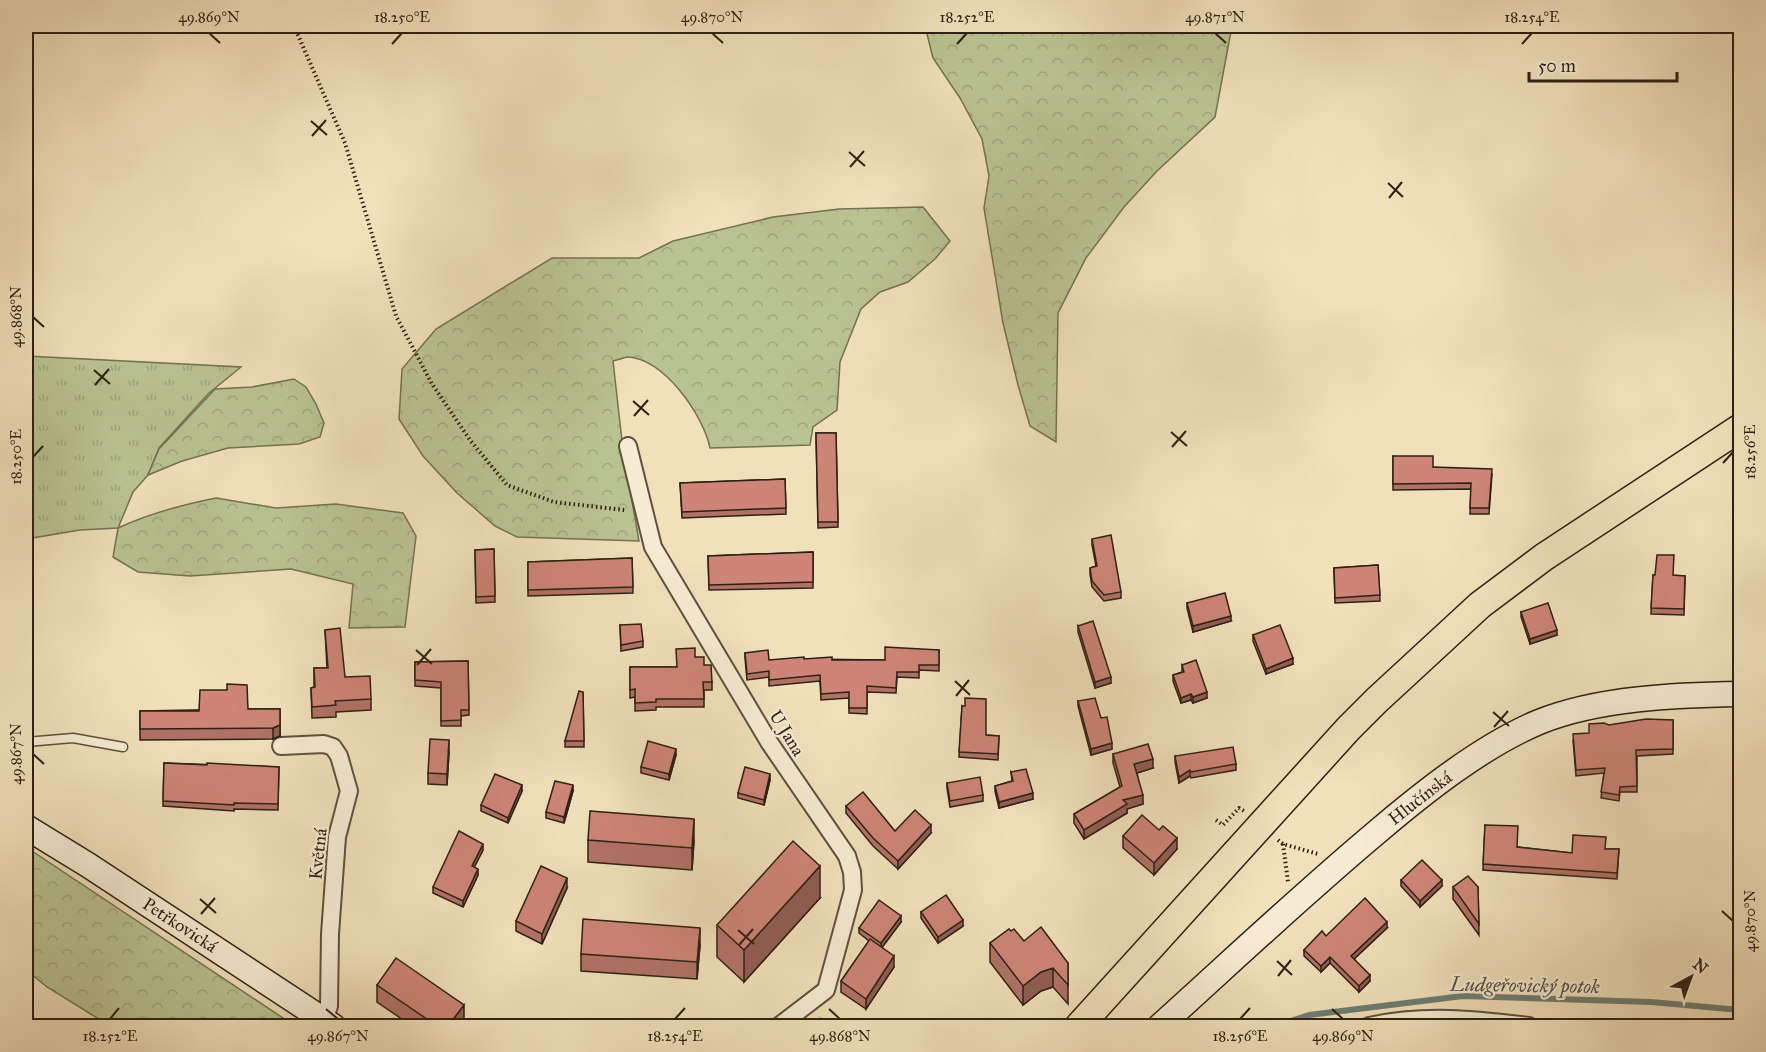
<svg xmlns="http://www.w3.org/2000/svg" width="1766" height="1052" font-family="'IM FELL Great Primer',serif">
<defs>
<pattern id="grass-tufts" width="24" height="20" patternUnits="userSpaceOnUse" patternTransform="scale(1.5)"><rect width="24" height="20" fill="#b9c391"/><path d="M3 7l-1-3M5 7V3M7 7l1-3M15 17l-1-3M17 17v-4M19 17l1-3" fill="none" stroke="#9fa77c"/></pattern>
<pattern id="forest-crowns" width="20" height="18" patternUnits="userSpaceOnUse" patternTransform="scale(1.5)"><rect width="20" height="18" fill="#b9c391"/><path d="M2 6a3 3 0 1 1 6 0M12 15a3 3 0 1 1 6 0" fill="none" stroke="#9fa77c"/></pattern>
</defs>
<rect width="100%" height="100%" fill="#f1e1bb"/>
<filter id="stains"><feTurbulence type="fractalNoise" baseFrequency=".00333" numOctaves="4"/><feColorMatrix values="0 0 0 0 .2 0 0 0 0 .09 0 0 0 0 .02 0 0 0 .5 -.17"/></filter>
<radialGradient id="worn" r=".72"><stop offset=".6" stop-color="#630" stop-opacity="0"/><stop offset="1" stop-color="#630" stop-opacity=".3"/></radialGradient>
<polygon fill="url(#grass-tufts)" stroke="#747154" stroke-width="1.5" points="26,356 241,367 208,394 159,448 148,475 133,492 118,528 80,530 26,539"/>
<g fill="url(#forest-crowns)" stroke="#747154" stroke-width="1.5">
<polygon points="925,26 1232,26 1215,117 1157,171 1124,207 1086,258 1058,313 1056,442 1030,426 1018,385 1003,323 984,208 989,176 982,139 960,98 933,58"/>
<path d="M923 207 950 241 935 259 908 282 880 292 861 309 840 362 837 410 813 427 810 445 710 448C704 416 663 357 627 357 623 358 617 360 613 361L623 450 639 541 517 537 495 526 457 493 423 456 399 419 402 369 436 329 552 258H639L673 241 773 217 839 209Z"/>
<polygon points="294,379 306,387 316,404 324,423 320,437 299,444 228,448 182,461 148,475 159,449 215,389 252,387"/>
<path d="M216 498 276 508 336 504 403 513 416 536 405 627 349 628 353 584 291 569 190 576 138 572 113 557 118 528C150 513 181 505 216 498Z"/>
<polygon points="26,847 295,1026 110,1026 47,987 26,970"/>
</g>
<g fill="none" stroke-linecap="round" stroke-linejoin="round">
<polyline stroke="#6f7e74" stroke-width="6" points="1276,1026 1309,1015 1463,996 1651,1002 1740,1010"/>
<defs>
<polyline id="lane" points="26,742 73,738 123,747"/>
<g id="street">
<polyline points="628,446 653,547 769,742 847,856 852,872 853,890 826,990 779,1026"/>
<polyline points="281,746 324,744 333,747 339,756 349,791 337,837 330,934 329,1006 324,1020"/>
<path d="M1369 1026C1424 1014 1474 1019 1529 1026"/>
</g>
<g id="secondary">
<polyline points="26,827 88,865 333,1026"/>
<path d="M1160 1026C1232 961 1303 894 1377 832 1424 792 1482 746 1539 722 1598 698 1677 695 1740 694"/>
</g>
<polyline id="primary" points="1079,1026 1348,729 1377,700 1480,605 1544,557 1740,428"/>
</defs>
<use href="#lane" stroke="#5f503f" stroke-width="11"/>
<use href="#street" stroke="#5f503f" stroke-width="20"/>
<use href="#secondary" stroke="#2e1f16" stroke-width="27"/>
<use href="#primary" stroke="#2e1f16" stroke-width="30"/>
<g stroke="#2e1f16" stroke-width="4" stroke-dasharray="1.5 3" stroke-linecap="butt">
<polyline points="294,26 345,143 396,316 432,384 470,440 507,485 554,502 625,510"/>
<polyline points="1216,820 1223,825 1239,808 1244,811"/>
<polyline points="1278,840 1283,844 1318,854"/>
<polyline points="1283,844 1288,882"/>
<polyline points="818,1026 820,1017"/>
</g>
<use href="#lane" stroke="#f6ecd3" stroke-width="8"/>
<use href="#street" stroke="#f6ecd3" stroke-width="16"/>
<use href="#secondary" stroke="#f6ecd3" stroke-width="24"/>
<use href="#primary" stroke="#f1e1bb" stroke-width="27"/>
</g>
<g fill="#b17266" stroke="#2e1f16" stroke-width="1.5">
<polygon points="816,433 836,433 838,527 818,528"/>
<polygon points="1393,456 1433,467 1492,474 1489,514 1470,514 1471,489 1393,490"/>
<polygon points="785,479 786,514 682,518 680,483"/>
<polygon points="1092,539 1121,592 1121,598 1104,601 1092,587 1090,574 1090,568 1096,566 1092,545"/>
<polygon points="494,549 495,602 476,603 475,550"/>
<polygon points="813,552 813,588 709,590 708,556"/>
<polygon points="632,558 633,593 528,596 528,562"/>
<polygon points="1378,565 1380,601 1335,603 1334,568"/>
<polygon points="1653,575 1685,576 1684,615 1651,614"/>
<polygon points="1187,603 1231,621 1193,632 1187,608"/>
<polygon points="1521,612 1557,635 1530,644 1521,617"/>
<polygon points="620,625 643,641 643,647 621,651"/>
<polygon points="1078,626 1111,683 1095,688 1078,632"/>
<polygon points="325,630 345,677 371,699 371,710 336,712 336,717 312,718 311,688 314,687 314,668 327,668"/>
<polygon points="1253,635 1293,664 1266,674 1253,641"/>
<polygon points="939,650 939,671 919,670 919,678 897,677 896,693 867,692 867,714 849,713 849,698 821,700 820,681 769,686 769,677 747,680 745,658 745,653 769,660 804,659 885,660"/>
<polygon points="695,657 704,665 712,682 712,690 704,690 704,707 656,707 656,710 635,711 635,697 630,698 630,667 676,667"/>
<polygon points="468,661 469,715 461,716 461,726 441,726 441,688 415,686 415,662"/>
<polygon points="1182,665 1207,698 1193,703 1191,700 1181,703 1173,681 1173,675 1182,672"/>
<polygon points="583,692 584,747 565,747 565,741"/>
<polygon points="1078,701 1101,718 1112,749 1091,755 1078,706"/>
<polygon points="962,706 986,735 999,736 998,760 959,757"/>
<polygon points="248,709 280,709 280,736 273,739 140,740 140,711"/>
<polygon points="1673,720 1673,754 1637,756 1637,792 1620,792 1619,801 1601,798 1604,773 1576,776 1573,740 1609,725"/>
<polygon points="449,752 447,785 428,784 428,773"/>
<polygon points="1113,754 1153,768 1137,773 1143,804 1127,809 1127,813 1084,839 1074,823 1074,814 1120,787 1113,763"/>
<polygon points="676,755 669,780 641,773 641,767"/>
<polygon points="1175,756 1236,764 1236,770 1191,778 1190,776 1179,783 1175,762"/>
<polygon points="164,763 279,767 278,810 234,809 234,811 163,806"/>
<polygon points="1011,772 1033,799 999,808 995,791 995,786 1012,781"/>
<polygon points="770,780 764,805 738,798 738,793"/>
<polygon points="947,783 983,795 983,801 950,807 947,788"/>
<polygon points="522,791 508,823 481,811 481,805"/>
<polygon points="573,791 564,823 546,818 546,812"/>
<polygon points="846,806 895,831 931,833 898,869 873,846 846,813"/>
<polygon points="1485,825 1518,847 1572,853 1605,849 1619,849 1617,879 1483,870"/>
<polygon points="1123,836 1177,849 1154,875 1123,848"/>
<polygon points="588,840 694,841 692,870 588,862"/>
<polygon points="483,850 474,867 478,875 463,907 433,893 433,887"/>
<polygon points="1401,880 1442,886 1420,907 1401,886"/>
<polygon points="1453,887 1478,887 1479,935 1453,899"/>
<polygon points="567,888 542,944 516,931 516,921"/>
<polygon points="820,898 744,982 717,957 717,925"/>
<polygon points="921,912 963,926 938,943 921,918"/>
<polygon points="901,922 882,947 894,967 866,1009 841,992 841,981 869,941 859,933 859,928"/>
<polygon points="1387,928 1354,959 1370,981 1359,992 1330,963 1321,972 1304,956 1304,950 1326,936"/>
<polygon points="1011,931 1024,941 1068,963 1068,1004 1053,987 1041,991 1023,1005 990,962 990,943"/>
<polygon points="700,945 697,979 581,971 581,954"/>
<polygon points="377,985 464,1022 460,1026 412,1026 377,1002"/>
</g>
<g fill="#905d53" stroke="#2e1f16" stroke-width="1.5">
<polygon points="1231,616 1231,621 1193,632 1193,626"/>
<polygon points="1557,630 1557,635 1530,644 1530,639"/>
<polygon points="1293,658 1293,664 1266,674 1266,669"/>
<polygon points="1111,677 1111,683 1095,688 1095,682"/>
<polygon points="1207,692 1207,698 1193,703 1193,697"/>
<polygon points="1191,694 1191,700 1181,703 1181,698"/>
<polygon points="280,725 280,736 273,739 273,728"/>
<polygon points="449,740 449,752 447,785 447,774"/>
<polygon points="1112,743 1112,749 1091,755 1091,749"/>
<polygon points="676,749 676,755 669,780 669,774"/>
<polygon points="1153,759 1153,768 1134,774 1134,764"/>
<polygon points="1190,770 1190,776 1179,783 1179,777"/>
<polygon points="770,774 770,780 764,805 764,800"/>
<polygon points="522,785 522,791 508,823 508,818"/>
<polygon points="573,785 573,791 564,823 564,817"/>
<polygon points="1033,793 1033,799 999,808 999,802"/>
<polygon points="1143,795 1143,804 1127,809 1127,813 1084,839 1084,830 1123,800"/>
<polygon points="694,819 694,841 692,870 692,848"/>
<polygon points="931,825 931,833 898,869 898,861"/>
<polygon points="1177,838 1177,849 1154,875 1154,863"/>
<polygon points="483,844 483,850 472,872 472,866"/>
<polygon points="820,866 820,898 744,982 744,950"/>
<polygon points="478,869 478,875 463,907 463,901"/>
<polygon points="567,878 567,888 542,944 542,934"/>
<polygon points="1442,880 1442,886 1420,907 1420,901"/>
<polygon points="901,916 901,922 881,949 881,943"/>
<polygon points="963,920 963,926 938,943 938,937"/>
<polygon points="1387,922 1387,928 1351,962 1351,956"/>
<polygon points="700,928 700,945 697,979 697,962"/>
<polygon points="894,956 894,967 866,1009 866,999"/>
<polygon points="1330,957 1330,963 1321,972 1321,966"/>
<polygon points="1053,968 1053,987 1041,991 1023,1005 1023,986 1041,972"/>
<polygon points="1370,975 1370,981 1359,992 1359,986"/>
<polygon points="464,1005 464,1022 460,1026 448,1026"/>
</g>
<g fill="#ce8577" stroke="#2e1f16" stroke-width="1.5">
<polygon points="816,433 836,433 838,522 818,522"/>
<polygon points="1393,456 1433,456 1433,467 1492,469 1489,508 1470,508 1471,483 1393,484"/>
<polygon points="785,479 786,508 682,512 680,483"/>
<polygon points="1111,535 1121,592 1104,595 1092,581 1090,568 1097,566 1092,539"/>
<polygon points="494,549 495,596 476,597 475,550"/>
<polygon points="813,552 813,582 709,585 708,556"/>
<polygon points="1657,555 1674,555 1673,575 1685,576 1684,609 1651,608 1653,575 1655,575"/>
<polygon points="632,558 633,587 528,590 528,562"/>
<polygon points="1378,565 1380,595 1335,598 1334,568"/>
<polygon points="1225,593 1231,616 1193,626 1187,603"/>
<polygon points="1548,603 1557,630 1530,639 1521,612"/>
<polygon points="1093,621 1111,677 1095,682 1078,626"/>
<polygon points="641,624 643,641 621,645 620,625"/>
<polygon points="1280,625 1293,658 1266,669 1253,635"/>
<polygon points="340,628 345,677 370,676 371,699 335,701 336,705 312,707 311,688 315,687 314,668 328,668 325,630"/>
<polygon points="885,647 939,650 939,665 919,665 919,672 897,672 896,688 867,686 867,708 849,708 849,692 821,694 820,675 769,680 769,671 747,674 745,653 768,650 769,660 804,657 804,659 832,657 832,660 885,660"/>
<polygon points="695,648 695,657 704,657 704,665 711,665 712,682 703,682 704,699 656,699 656,702 635,703 635,689 630,690 630,667 677,667 676,649"/>
<polygon points="1196,660 1207,692 1193,697 1191,694 1181,698 1173,675 1184,672 1182,665"/>
<polygon points="468,661 469,710 461,710 461,720 441,721 441,682 415,680 415,662"/>
<polygon points="227,684 247,685 248,709 280,709 280,725 273,728 140,729 140,711 199,711 200,690 227,690"/>
<polygon points="579,691 583,692 584,741 565,741"/>
<polygon points="965,698 986,699 986,735 999,736 998,754 959,752 962,706 965,706"/>
<polygon points="1095,698 1101,718 1107,717 1112,743 1091,749 1078,701"/>
<polygon points="1646,719 1673,720 1673,749 1636,750 1637,786 1620,787 1619,795 1601,792 1605,768 1576,770 1573,734 1589,733 1589,724 1604,723 1609,725"/>
<polygon points="430,739 449,740 447,774 428,773"/>
<polygon points="648,741 676,749 669,774 641,767"/>
<polygon points="1148,744 1153,759 1134,764 1143,795 1123,800 1127,804 1084,830 1074,814 1122,786 1113,754"/>
<polygon points="1233,747 1236,764 1191,772 1190,770 1179,777 1175,756"/>
<polygon points="164,763 207,765 207,763 279,767 278,804 234,803 234,805 163,801"/>
<polygon points="745,767 770,774 764,800 738,793"/>
<polygon points="1026,769 1033,793 999,802 995,786 1013,781 1011,772"/>
<polygon points="495,774 522,785 508,818 481,805"/>
<polygon points="980,777 983,795 950,801 947,783"/>
<polygon points="555,781 573,785 564,817 546,812"/>
<polygon points="863,792 895,831 915,810 931,825 898,861 873,838 846,806"/>
<polygon points="590,811 694,819 692,848 588,840"/>
<polygon points="1142,815 1159,830 1163,826 1177,838 1154,863 1123,836"/>
<polygon points="1485,825 1518,826 1517,847 1572,853 1573,835 1606,837 1605,849 1619,849 1617,873 1483,864"/>
<polygon points="459,831 483,844 472,866 478,869 463,901 433,887"/>
<polygon points="793,841 820,866 744,950 717,925"/>
<polygon points="1422,860 1442,880 1420,901 1401,880"/>
<polygon points="541,866 567,878 542,934 516,921"/>
<polygon points="1468,876 1478,887 1479,924 1453,887"/>
<polygon points="946,895 963,920 938,937 921,912"/>
<polygon points="1365,898 1387,922 1351,956 1370,975 1359,986 1330,957 1321,966 1304,950 1322,931 1326,936"/>
<polygon points="879,900 901,916 881,943 859,928"/>
<polygon points="583,919 700,928 697,962 581,954"/>
<polygon points="1041,927 1068,963 1068,985 1053,968 1041,972 1023,986 990,943 1009,929 1011,931 1014,929 1024,941"/>
<polygon points="870,939 894,956 866,999 841,981"/>
<polygon points="396,958 464,1005 448,1026 437,1026 377,985"/>
</g>
<path fill="none" stroke="#2e1f16" stroke-width="2" d="M209 33 220 43M712 33 723 43M1215 33 1226 43M392 44 402 33M957 44 967 33M1522 44 1532 33M311 121 327 135M312 136 326 120M849 152 865 166M850 167 864 151M1388 183 1403 197M1389 198 1402 182M33 317 44 327M94 370 110 384M95 385 109 369M633 401 649 415M634 416 648 400M1171 432 1187 446M1172 447 1186 431M33 457 43 446M1723 463 1733 452M416 650 432 664M417 665 431 649M955 681 970 695M956 696 969 680M1493 712 1509 726M1494 727 1508 711M33 754 44 764M200 899 216 913M1722 911 1733 921M201 914 215 898M738 930 754 944M739 945 753 929M1277 961 1292 975M1278 976 1291 960M326 1009 338 1019M829 1009 840 1019M1332 1009 1343 1019M110 1019 119 1008M675 1019 685 1008M1240 1019 1250 1008"/>
<g text-anchor="middle" stroke-width="4.5" stroke-linejoin="round" paint-order="stroke">
<g font-size="18" fill="#2e1f16" stroke="#f6ecd3">
<text transform="translate(787 733) rotate(58)" y="6">U Jana</text>
<text transform="translate(1420 798) rotate(-38)" y="6">Hlučínská</text>
<text transform="translate(318 854) rotate(-84)" y="6">Květná</text>
<text transform="translate(180 925) rotate(33)" y="6">Petřkovická</text>
</g>
<g font-size="20" font-style="italic" fill="#4f4e45" stroke="#f6ecd3">
<text transform="translate(1525 985) rotate(1)" y="7">Ludgeřovický potok</text>
</g>
</g>
<rect width="1766" height="1052" fill="none" stroke="#f1e1bb" stroke-width="66"/>
<g transform="translate(1691 977) rotate(41)" stroke="#f6ecd3" stroke-width="4.5" paint-order="stroke">
<path d="M0-4.5L10 22L0 15L-10 22Z" fill="#2e1f16"/>
<text y="-9" font-size="16" font-weight="bold" text-anchor="middle" fill="#2e1f16">N</text>
</g>
<path d="M1529 72v9h148v-9" fill="none" stroke="#2e1f16" stroke-width="3"/>
<text x="1538" y="72" font-size="18" fill="#2e1f16" stroke="#f6ecd3" stroke-width="4.5" paint-order="stroke">50 m</text>
<rect x="33" y="33" width="1700" height="986" fill="none" stroke="#2e1f16" stroke-width="2"/>
<g font-size="15" text-anchor="middle" fill="#2e1f16">
<text x="209" y="22">49.869°N</text>
<text x="402" y="22">18.250°E</text>
<text x="712" y="22">49.870°N</text>
<text x="967" y="22">18.252°E</text>
<text x="1215" y="22">49.871°N</text>
<text x="1532" y="22">18.254°E</text>
<text transform="translate(16 317) rotate(-90)" y="5">49.868°N</text>
<text transform="translate(1750 452) rotate(-90)" y="5">18.256°E</text>
<text transform="translate(16 457) rotate(-90)" y="5">18.250°E</text>
<text transform="translate(16 754) rotate(-90)" y="5">49.867°N</text>
<text transform="translate(1750 921) rotate(-90)" y="5">49.870°N</text>
<text x="110" y="1041">18.252°E</text>
<text x="338" y="1041">49.867°N</text>
<text x="675" y="1041">18.254°E</text>
<text x="840" y="1041">49.868°N</text>
<text x="1240" y="1041">18.256°E</text>
<text x="1343" y="1041">49.869°N</text>
</g>
<rect width="100%" height="100%" filter="url(#stains)"/>
<rect width="100%" height="100%" fill="url(#worn)"/>
</svg>
